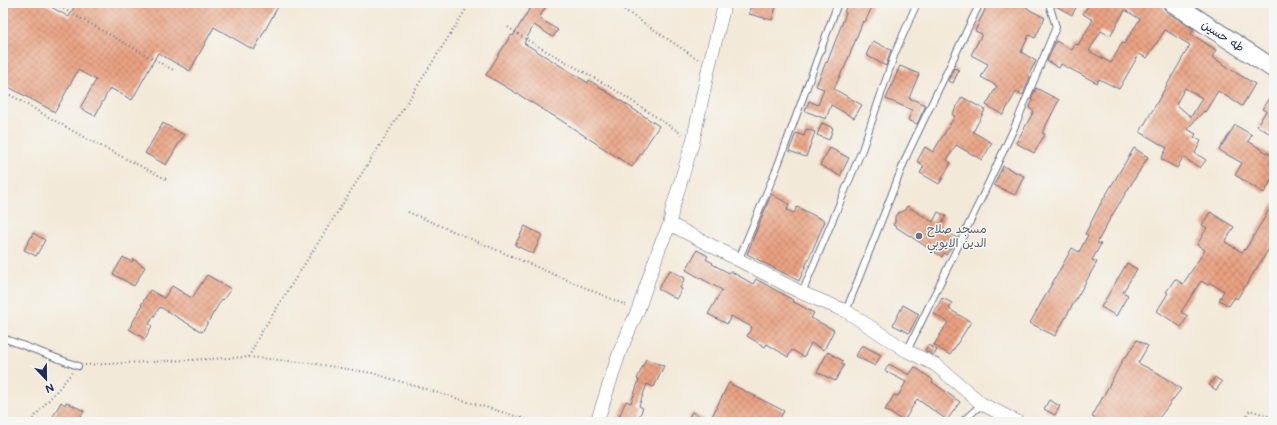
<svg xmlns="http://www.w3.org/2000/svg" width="1277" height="425" font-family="Mali,'Playpen Sans Arabic',sans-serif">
<defs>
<pattern id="building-cross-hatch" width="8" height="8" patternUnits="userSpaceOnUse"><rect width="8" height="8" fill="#eaa281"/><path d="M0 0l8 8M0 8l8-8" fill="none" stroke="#bd846d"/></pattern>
</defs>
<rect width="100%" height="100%" fill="#f6f6f2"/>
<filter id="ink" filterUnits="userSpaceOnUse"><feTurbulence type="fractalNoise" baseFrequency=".025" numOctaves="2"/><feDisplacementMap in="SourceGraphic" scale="8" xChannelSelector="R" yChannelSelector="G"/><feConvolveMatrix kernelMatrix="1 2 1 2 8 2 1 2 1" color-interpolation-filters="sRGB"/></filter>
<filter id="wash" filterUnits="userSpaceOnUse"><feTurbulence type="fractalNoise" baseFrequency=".012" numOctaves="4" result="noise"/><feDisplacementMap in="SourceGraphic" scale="16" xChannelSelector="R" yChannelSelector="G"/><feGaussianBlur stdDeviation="0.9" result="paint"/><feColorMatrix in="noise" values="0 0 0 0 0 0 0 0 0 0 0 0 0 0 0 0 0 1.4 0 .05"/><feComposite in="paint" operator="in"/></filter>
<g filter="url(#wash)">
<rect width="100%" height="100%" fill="#f3e9d8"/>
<g id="blocks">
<g fill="url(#building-cross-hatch)" fill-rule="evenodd">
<polygon points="3,3 44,3 69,17 76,3 280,3 254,50 214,27 190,71 158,53 132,100 110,88 95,116 80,108 96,80 78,70 55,112 3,84"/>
<polygon points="533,3 548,3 539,18 558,30 553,37 534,25 524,43 588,83 589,80 659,126 632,167 559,119 486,75 511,35 513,36"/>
<polygon points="751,3 777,3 772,20 749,14"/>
<polygon points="848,3 874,3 865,22 863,21 844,69 843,69 834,89 862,105 854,118 831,105 826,119 805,111 809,101 818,105 824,89 816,86 826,62 827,63 846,13 844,12"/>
<polygon points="988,3 1021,3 1030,10 1045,18 1035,38 1029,35 1021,52 1036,61 1028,76 1030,77 1023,95 1016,92 1003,115 986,105 997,86 981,77 988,64 971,55 982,34 975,31"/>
<polygon points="1057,3 1071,3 1077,6 1072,15 1056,6"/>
<path d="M1090 3H1163L1164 8 1167 12 1194 29 1191 34 1216 50 1212 57 1228 67V68L1255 84 1242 106 1218 91 1205 112 1204 111 1187 129 1196 134 1194 137 1201 141 1195 153 1206 160 1200 168 1183 157 1177 168 1161 159 1167 148 1140 132 1190 45 1165 30 1147 58 1139 54 1119 89 1099 79 1097 83 1061 64 1059 68 1047 61 1056 41 1072 50 1075 44 1078 45 1093 20 1083 14ZM1125 10 1140 19 1124 44 1122 43 1111 63 1089 51 1101 31 1110 36ZM1185 88 1202 98 1191 117 1176 104Z"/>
<polygon points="873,41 891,50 886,66 866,55"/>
<polygon points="900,66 919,74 909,98 926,105 917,124 908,120 912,110 886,99"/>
<polygon points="954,68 959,70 953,83 948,81"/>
<polygon points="1036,88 1059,100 1042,133 1045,134 1034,153 1016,143 1034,111 1029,108 1033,100 1031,99"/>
<polygon points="1274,90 1274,136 1257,126 1266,111 1262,109"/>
<polygon points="962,97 985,110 973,132 992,143 982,160 956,145 947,160 951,163 939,184 920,173 924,166 917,161 925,147 933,152 955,116 952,115"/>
<polygon points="163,123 184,135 166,165 145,153"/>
<polygon points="822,123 833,128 829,140 817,135"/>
<polygon points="1235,125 1252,135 1248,141 1274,157 1274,176 1264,193 1235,175 1242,163 1219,150"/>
<polygon points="806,129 815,132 806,157 789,151 796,133 804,136"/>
<polygon points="830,148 849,158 840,176 820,165"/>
<polygon points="1134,148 1148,157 1111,217 1097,243 1101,244 1092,260 1097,262 1055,336 1030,323 1072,248 1079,252 1088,235 1085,234 1101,203"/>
<polygon points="1003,166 1024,176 1015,195 994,185"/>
<polygon points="771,194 789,204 787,210 794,213 797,207 825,221 799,281 747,254"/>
<polygon points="1274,202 1274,241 1237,299 1235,297 1229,306 1219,300 1224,291 1210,283 1208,285 1201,281 1181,312 1188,316 1181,327 1157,311 1168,293 1166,292 1175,279 1183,284 1205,250 1197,245 1207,228 1202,225 1210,212 1234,227 1225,242 1242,252 1244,249 1245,250"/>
<polygon points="907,206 933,222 938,212 946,216 940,227 957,238 946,255 944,253 942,257 893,225 895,222 895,216 898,213 904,211"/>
<polygon points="525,226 542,235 533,254 515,245"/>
<polygon points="33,233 45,240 36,256 24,250"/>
<polygon points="697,250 708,256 706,259 713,263 712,264 729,273 730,271 753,284 756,279 793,300 792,301 814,313 811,318 834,330 824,350 811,343 804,357 792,350 788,357 767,344 765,347 747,336 752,327 731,316 727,324 708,314 722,290 686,270"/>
<polygon points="123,257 132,262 133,259 145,267 134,286 113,274"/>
<polygon points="1127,263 1137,269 1123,292 1128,295 1116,316 1101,307"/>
<polygon points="670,270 685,278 680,288 682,289 676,299 658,289"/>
<polygon points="207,275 231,289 223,300 222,299 202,332 160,307 149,324 152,326 145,339 129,329 142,306 141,305 150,290 164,298 172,286 192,298"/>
<polygon points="942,298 952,303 949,309 971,322 950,355 934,345 948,322 934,314"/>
<polygon points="903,305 919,314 909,333 893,325"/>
<polygon points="1137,340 1148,346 1138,363 1158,373 1181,389 1156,422 1102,422 1092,417 1125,356 1126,357"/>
<polygon points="862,345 881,355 875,366 856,356"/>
<polygon points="928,345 937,350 934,355 925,351"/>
<polygon points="828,352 843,361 841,364 844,365 835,381 817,372"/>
<polygon points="646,359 664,366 654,387 647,384 639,406 643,408 637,422 624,422 618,419 626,401 631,403 639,380 637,379"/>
<polygon points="889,364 909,375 915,367 933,380 932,382 960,402 947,420 917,399 904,421 885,410 894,395 898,396 906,382 885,371"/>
<polygon points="1215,377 1222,382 1216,390 1209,385"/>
<polygon points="729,383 784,411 778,422 686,422 692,412 709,422"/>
<polygon points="1049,400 1060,406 1055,415 1044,409"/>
<polygon points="61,402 65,405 66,402 84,411 78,422 50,422"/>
</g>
</g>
</g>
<g filter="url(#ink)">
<use href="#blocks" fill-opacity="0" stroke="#677089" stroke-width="1"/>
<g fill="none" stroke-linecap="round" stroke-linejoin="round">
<defs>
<g id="lane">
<polyline points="738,261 778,165 838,3"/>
<polyline points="802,293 862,150 895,53 917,3"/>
<polyline points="846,311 907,155 980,3"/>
<polyline points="3,338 78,366"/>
<polyline points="907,351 981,199 1015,126 1056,27 1050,7 1053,3"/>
<polyline points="962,422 982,404"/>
</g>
<g id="street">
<polyline points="670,224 802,293 846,311 907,351 936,365 982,404 1018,422"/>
<polyline points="597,422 620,351 638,310 660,246 670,224 672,210 693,141 709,66 725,3"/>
</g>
<polyline id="secondary" points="1173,3 1274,69"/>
</defs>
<use href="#lane" stroke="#677089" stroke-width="8"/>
<use href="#street" stroke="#677089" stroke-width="14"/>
<use href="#secondary" stroke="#677089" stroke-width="20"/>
<g stroke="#677089" stroke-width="2" stroke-dasharray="1 3" stroke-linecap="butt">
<polyline points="53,3 175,71"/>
<polyline points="614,3 699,60"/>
<polyline points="508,27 527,40 612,88 682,134"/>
<polyline points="3,91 87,139 166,179"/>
<polyline points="408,212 628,306"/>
<polyline points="249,357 259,336 470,3"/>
<polyline points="85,365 249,357 310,363 372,373 535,422"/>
<polyline points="30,422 72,373"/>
<polyline points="1243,422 1250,410 1274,418"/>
</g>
<use href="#lane" stroke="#fff" stroke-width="6"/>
<use href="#street" stroke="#fff" stroke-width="13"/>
<use href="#secondary" stroke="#fff" stroke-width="18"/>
</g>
</g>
<circle fill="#6b7280" stroke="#f6f6f2" stroke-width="1.5" cx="919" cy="236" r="4"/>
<g text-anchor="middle" stroke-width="3" stroke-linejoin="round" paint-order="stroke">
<g font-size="12" fill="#1b2f5e" stroke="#f6f6f2">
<text transform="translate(1223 36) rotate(33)" y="4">طه حسين</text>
</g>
<g font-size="12" fill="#5b616d" stroke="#f6f6f2" text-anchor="start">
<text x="927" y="233">مسجد صلاح<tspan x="927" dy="14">الدين الايوبي</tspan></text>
</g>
</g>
<rect width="1277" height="425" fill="none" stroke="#f6f6f2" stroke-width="16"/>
<g transform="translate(46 379) rotate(158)" stroke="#f6f6f2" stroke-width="3" paint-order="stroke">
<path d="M0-3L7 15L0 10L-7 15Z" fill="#1b2f5e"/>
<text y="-6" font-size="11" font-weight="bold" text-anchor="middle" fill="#1b2f5e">N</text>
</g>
</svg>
